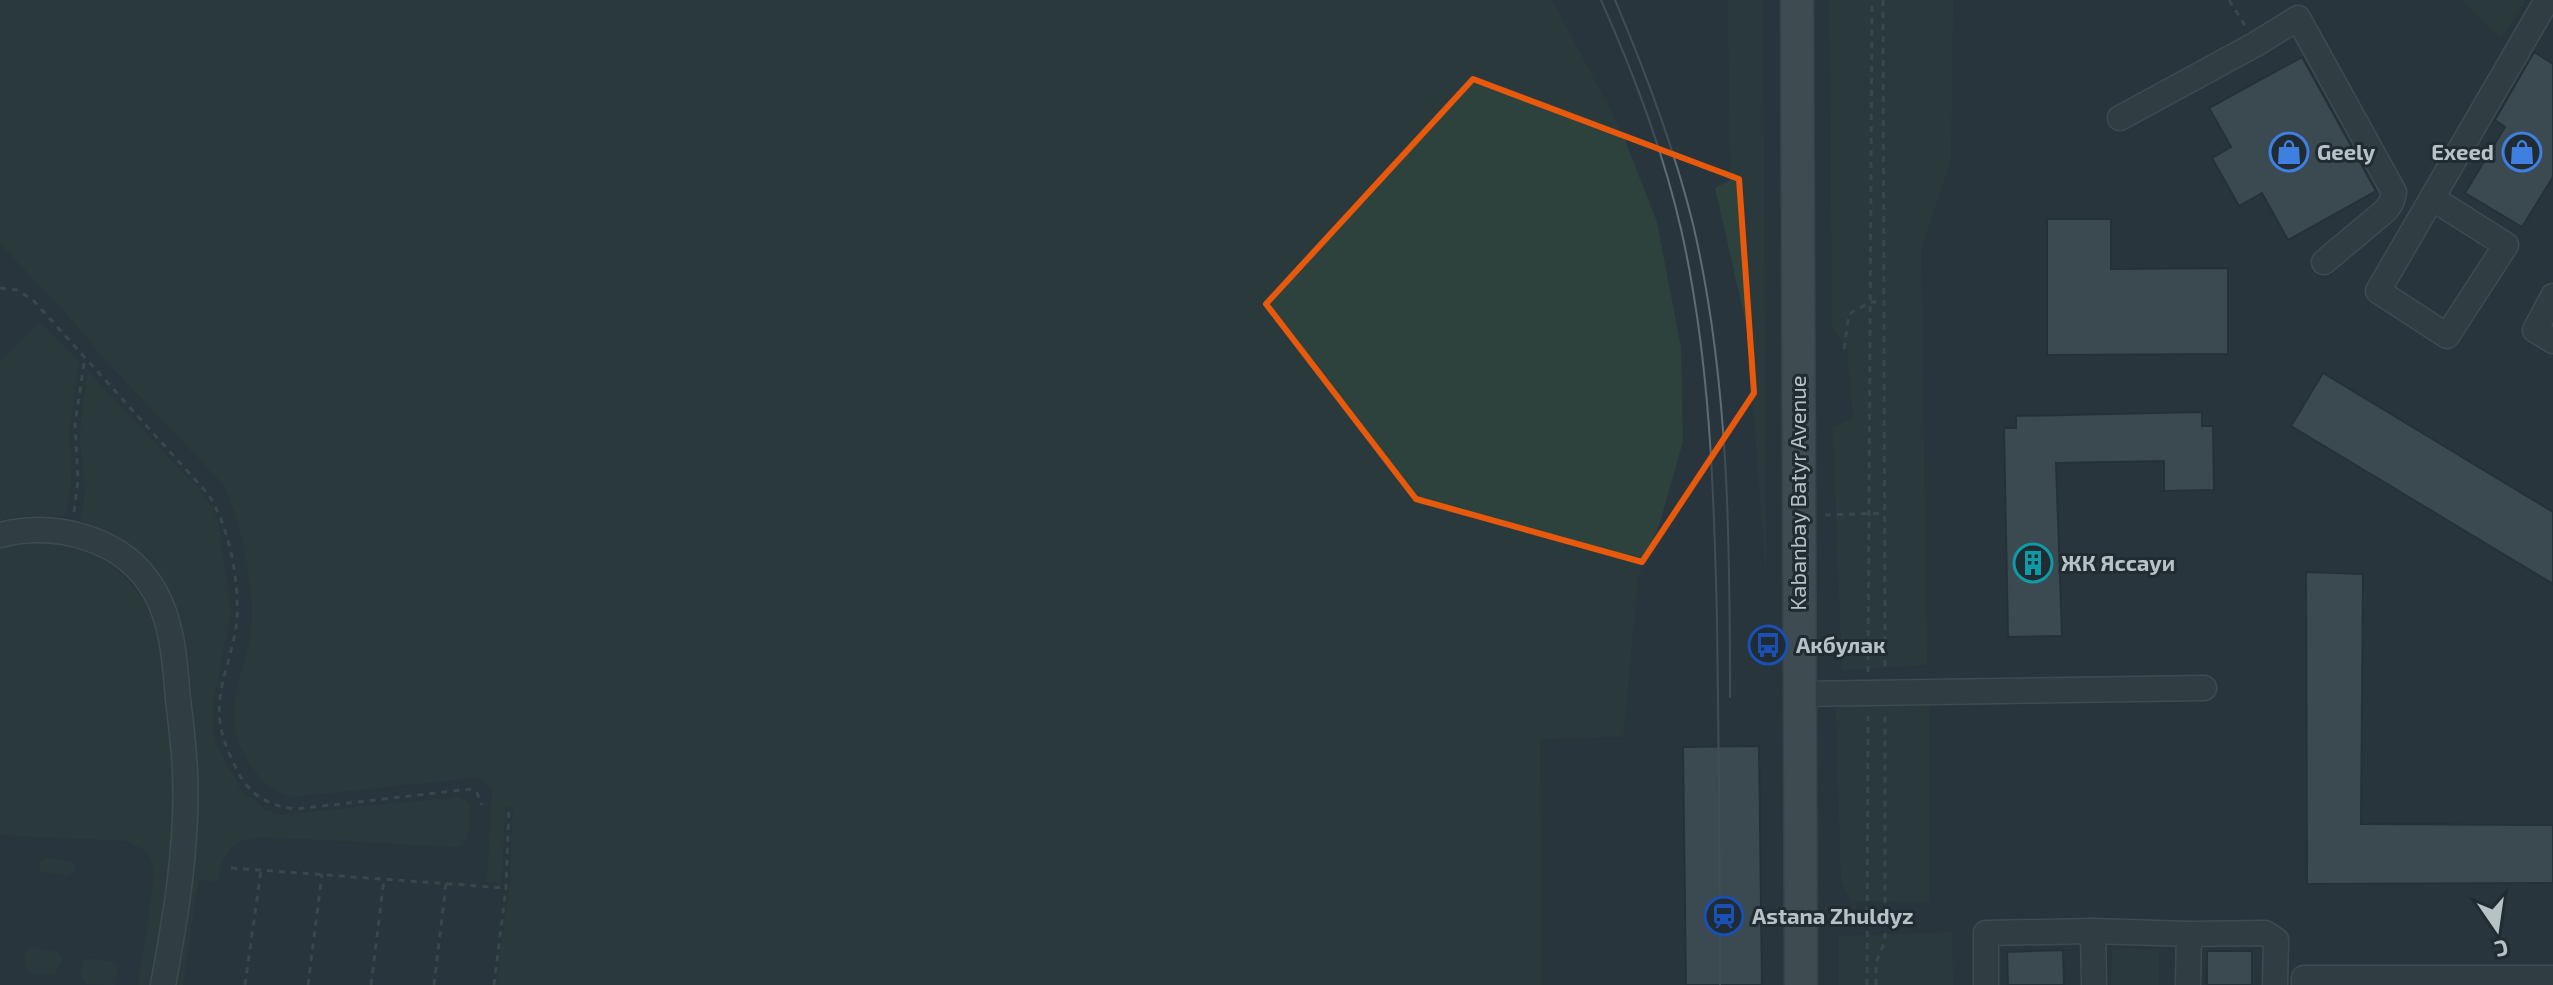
<svg xmlns="http://www.w3.org/2000/svg" width="2553" height="985" font-family="'Exo 2',sans-serif">
<rect width="100%" height="100%" fill="#28353c"/>
<g fill="#2e423d">
<path d="M0 0H1552L1621 130 1657 222 1681 348 1683 441 1661 519 1638 579 1623 737 1540 739 1542 985H496L509 890 513 806H505L502 882 487 881 492 792 483 780 473 778 292 797C272 791 262 782 250 764 213 707 251 674 252 616 253 579 240 516 223 484L106 361 60 306 0 244Z"/>
<polygon points="1728,0 1763,0 1766,575 1747,327 1715,188 1730,180"/>
<polygon points="1830,0 1953,0 1951,158 1921,250 1927,665 1842,670 1833,428 1853,417 1847,347 1832,328"/>
<polygon points="2462,0 2525,0 2501,38"/>
<polygon points="40,323 79,362 70,426 71,487 65,516 21,516 0,520 0,361"/>
<path d="M88 371 199 490 212 508 218 521 231 612 214 699 213 731 216 744 241 790 265 810 281 815 459 797 469 803V830L464 844 457 847 262 837C232 838 222 853 218 881L198 880 183 985H175C182 920 191 855 196 791 198 756 194 721 191 687 187 647 182 604 156 572 136 547 109 534 81 521L85 492 80 439 81 419Z"/>
<path d="M43 542C86 546 125 566 146 606 160 633 162 665 166 695 172 749 175 803 171 858 168 901 160 943 154 985H138L154 881 153 864 147 851 127 841 0 835V547Z"/>
<polygon points="1885,703 1929,703 1929,902 1851,901 1841,881 1836,708"/>
<polygon points="47,858 73,862 76,871 67,876 41,871 38,863"/>
<polygon points="1952,932 1953,985 1839,985 1839,936"/>
<polygon points="32,947 57,952 62,958 55,974 36,974 26,969 25,952"/>
<polygon points="2112,949 2159,949 2159,985 2111,985"/>
<polygon points="89,958 115,963 119,968 114,985 86,984 81,975 82,962"/>
</g>
<g fill="#536369" stroke="#222e33" stroke-width="2">
<polygon points="2534,52 2553,64 2553,177 2522,227 2465,193 2505,127 2495,120"/>
<polygon points="2302,57 2376,191 2288,240 2262,193 2239,206 2212,158 2231,147 2209,108"/>
<polygon points="2047,219 2111,219 2111,269 2228,268 2228,354 2047,355"/>
<polygon points="2323,373 2553,512 2553,584 2291,426"/>
<polygon points="2202,412 2202,426 2213,426 2214,490 2164,491 2164,461 2056,463 2062,636 2008,637 2004,428 2016,428 2016,416"/>
<polygon points="2306,572 2363,574 2361,824 2553,825 2553,883 2307,884"/>
<polygon points="1759,746 1762,985 1686,985 1683,747"/>
<polygon points="2063,950 2064,985 2008,985 2007,952"/>
<rect x="2207" y="951" width="45" height="34"/>
</g>
<g fill="none" stroke-linecap="round" stroke-linejoin="round">
<defs>
<g id="minor">
<polyline points="2120,118 2256,44 2298,18 2394,192 2392,201 2386,210 2324,262"/>
<polyline points="2432,198 2506,245 2447,336 2378,291 2547,0"/>
<polyline points="2553,296 2535,330 2553,341"/>
<path d="M0 535C56 521 125 538 155 592 173 624 175 664 178 699 181 723 184 748 185 772 188 844 176 915 163 985"/>
<polyline points="1799,694 2204,688"/>
<polyline points="2093,931 2094,985"/>
<polyline points="2189,934 2265,933 2276,940 2275,985"/>
<polyline points="1986,985 1986,933 2093,931 2189,934 2188,985"/>
<polyline points="2304,985 2304,978 2553,978"/>
</g>
<polyline id="major" points="1797,0 1801,985"/>
</defs>
<use href="#minor" stroke="#59656a" stroke-width="27"/>
<use href="#major" stroke="#475358" stroke-width="35"/>
<g stroke="#4c5e5b" stroke-width="3" stroke-dasharray="6 6" stroke-linecap="butt">
<polyline points="1883,0 1885,672"/>
<polyline points="2229,0 2246,27"/>
<path d="M0 288 17 290 33 300 208 494C229 526 239 579 237 618 236 634 231 650 227 666 214 710 217 731 238 772 250 796 270 806 296 809L471 789 477 793 482 805"/>
<polyline points="1844,349 1849,314 1870,302 1883,302"/>
<polyline points="74,512 78,480 75,424 85,357"/>
<polyline points="1825,515 1885,513"/>
<polyline points="1868,672 1872,0"/>
<polyline points="231,868 506,888"/>
<polyline points="245,985 261,870"/>
<polyline points="308,985 322,874"/>
<polyline points="371,985 384,879"/>
<polyline points="434,985 446,883"/>
<polyline points="494,985 506,888 509,806"/>
<polyline points="1867,985 1868,716"/>
<polyline points="1876,985 1876,963 1885,941 1885,712"/>
</g>
<use href="#minor" stroke="#3b474c" stroke-width="24"/>
<use href="#major" stroke="#5a666c" stroke-width="32"/>
<g stroke="#5e6c73" stroke-width="2">
<path d="M1601 0C1634 74 1663 150 1681 229 1710 357 1714 490 1717 621 1719 742 1720 864 1720 985"/>
<path d="M1615 0C1646 73 1674 147 1693 224 1729 378 1730 540 1730 697"/>
</g>
</g>
<path d="M0 0H2553V985H0ZM1473 79 1739 179 1754 393 1642 562 1416 499 1266 304Z" fill="#28353c" fill-opacity=".55" fill-rule="evenodd"/>
<path fill="none" stroke="#e8590c" stroke-width="6" stroke-linejoin="round" d="M1473 79 1739 179 1754 393 1642 562 1416 499 1266 304Z"/>
<defs>
<symbol id="shop-ring" viewBox="-11 -11 22 22"><circle r="9.5" fill="#202c31" stroke="#3f7fe0" stroke-width="1.5"/><path d="M-5-2.5h2.3a2.7 3.5 0 0 1 5.4 0H5L5.5 6h-11ZM-1.5-2.5h3a1.5 2.3 0 0 0-3 0Z" fill="#3f7fe0"/></symbol>
<symbol id="building-ring" viewBox="-11 -11 22 22"><circle r="9.5" fill="#202c31" stroke="#0f9aa8" stroke-width="1.5"/><path d="M-4-6H4V6H1V3H-1V6H-4ZM-2.5-4.3h1.7v1.8h-1.7ZM.8-4.3h1.7v1.8H.8ZM-2.5-1h1.7V.8h-1.7ZM.8-1h1.7V.8H.8Z" fill="#0f9aa8"/></symbol>
<symbol id="bus-ring" viewBox="-11 -11 22 22"><circle r="9.5" fill="#202c31" stroke="#1a4fb4" stroke-width="1.5"/><path d="M-5-6H5V4H4V6H2V4H-2V6H-4V4H-5ZM-3.5-4V0h7V-4ZM-3.5 1.2v1.5H-2V1.2ZM2 1.2v1.5H3.5V1.2Z" fill="#1a4fb4"/></symbol>
<symbol id="station-ring" viewBox="-11 -11 22 22"><circle r="9.5" fill="#202c31" stroke="#1a4fb4" stroke-width="1.5"/><path d="M-3-6H3Q5-6 5-4V2Q5 4 3 4L4.5 6H3L1.5 4h-3L-3 6H-4.5L-3 4Q-5 4-5 2V-4Q-5-6-3-6ZM-3.5-4v3h7v-3ZM-3.5 1v1.5H-2V1ZM2 1v1.5H3.5V1Z" fill="#1a4fb4"/></symbol>
</defs>
<g fill-rule="evenodd">
<use href="#shop-ring" x="2267" y="130" width="44" height="44"/>
<use href="#shop-ring" x="2500" y="130" width="44" height="44"/>
<use href="#building-ring" x="2011" y="541" width="44" height="44"/>
<use href="#bus-ring" x="1746" y="623" width="44" height="44"/>
<use href="#station-ring" x="1702" y="894" width="44" height="44"/>
</g>
<g text-anchor="middle" stroke-width="6" stroke-linejoin="round" paint-order="stroke">
<g font-size="22" font-weight="bold" fill="#b7c2c7" stroke="#202c31" text-anchor="start">
<text x="2317" y="160">Geely</text>
<text x="2494" y="160" text-anchor="end">Exeed</text>
<text x="2061" y="571">ЖК Яссауи</text>
<text x="1796" y="653">Акбулак</text>
<text x="1752" y="924">Astana Zhuldyz</text>
</g>
<g font-size="22" fill="#b7c2c7" stroke="#202c31">
<text transform="translate(1798 493) rotate(-90)" y="8">Kabanbay Batyr Avenue</text>
</g>
</g>
<g transform="translate(2497 929) rotate(167)" stroke="#202c31" stroke-width="6" paint-order="stroke">
<path d="M0-6L14 30L0 20L-14 30Z" fill="#b7c2c7"/>
<text y="-12" font-size="22" font-weight="bold" text-anchor="middle" fill="#b7c2c7">С</text>
</g>
</svg>
